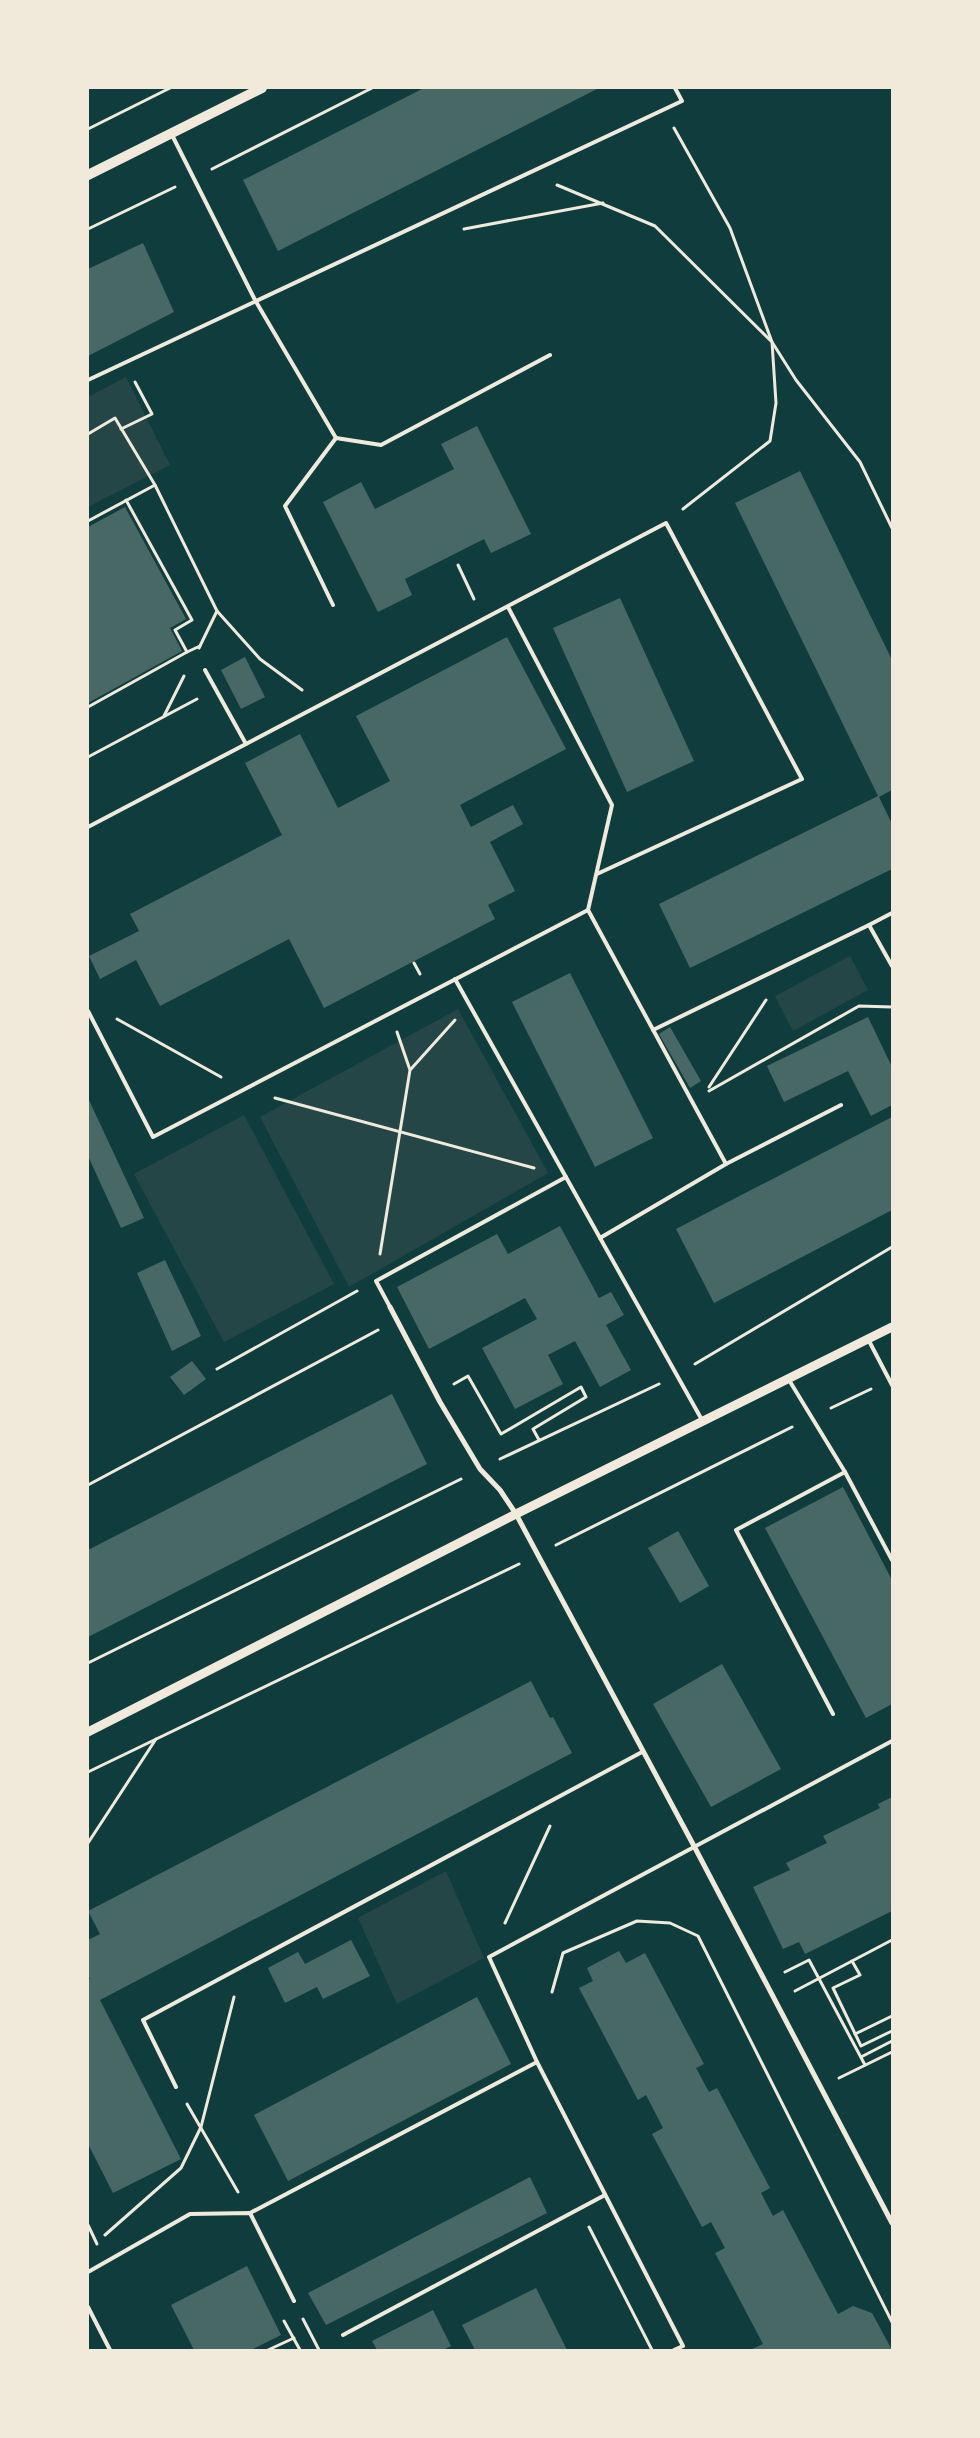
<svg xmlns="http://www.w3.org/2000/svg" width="980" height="2438" font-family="Montserrat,sans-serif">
<rect width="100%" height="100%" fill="#0f3d3e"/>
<g fill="#244646">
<polygon points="126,377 170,465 88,507 88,397"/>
<polygon points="850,956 868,990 793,1031 775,996"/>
<polygon points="458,1009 548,1173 349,1287 260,1117"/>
<polygon points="244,1115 334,1284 224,1342 134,1174"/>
<polygon points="446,1871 484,1958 397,2004 358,1918"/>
</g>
<g fill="#486865">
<polygon points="424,88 599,88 278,251 243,180"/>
<polygon points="143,243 174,312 88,356 88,269"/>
<polygon points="477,426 531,534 491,553 484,539 405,579 412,595 378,612 323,502 361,482 375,509 454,469 441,444"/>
<polygon points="800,471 892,660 892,790 879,797 892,824 892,869 690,968 659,904 878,796 735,503"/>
<polygon points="125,507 186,619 170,628 182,651 88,703 88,527"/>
<polygon points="620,598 694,761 627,792 553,628"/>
<polygon points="507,637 566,749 460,805 471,827 513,805 523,824 490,842 515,891 488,905 495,919 324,1008 289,939 160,1006 136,960 100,979 89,956 139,931 130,914 282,835 245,763 300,734 338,808 390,781 356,716"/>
<polygon points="245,657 265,697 241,709 221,670"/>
<polygon points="570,973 653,1138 595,1167 512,1002"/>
<polygon points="868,1017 892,1067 892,1105 871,1116 848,1071 784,1102 767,1066"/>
<polygon points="670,1027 701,1081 690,1088 659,1034"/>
<polygon points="88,1098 144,1218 121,1228 88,1156"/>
<polygon points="892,1117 892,1210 714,1303 676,1229"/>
<polygon points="560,1226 599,1298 611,1292 624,1315 606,1325 631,1370 600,1387 575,1341 548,1355 563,1384 515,1409 482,1348 537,1319 525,1298 429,1349 397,1287 497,1234 508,1254"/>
<polygon points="165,1260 201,1336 172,1351 137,1273"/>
<polygon points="192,1361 206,1379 184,1395 170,1377"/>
<polygon points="392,1394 427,1464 88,1637 88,1550"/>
<polygon points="843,1487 892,1580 892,1704 866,1718 765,1528"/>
<polygon points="678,1531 709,1586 680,1603 648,1548"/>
<polygon points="722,1664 781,1769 711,1807 653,1704"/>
<polygon points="531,1681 550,1718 553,1717 572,1753 100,2000 181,2159 113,2193 88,2144 88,1980 90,1979 88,1975 88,1940 100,1934 88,1911"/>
<polygon points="892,1797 892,1911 805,1954 799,1942 783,1949 753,1887 790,1870 786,1863 827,1843 823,1836 880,1808 878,1804"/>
<polygon points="351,1940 370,1976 323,1999 317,1987 285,2003 268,1968 298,1952 305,1964"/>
<polygon points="619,1951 626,1963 645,1953 704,2064 696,2068 709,2092 717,2088 770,2188 761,2193 773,2216 783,2210 838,2314 853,2306 872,2313 892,2350 750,2350 763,2344 715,2253 725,2248 711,2222 702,2227 652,2134 663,2128 646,2095 638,2100 579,1988 593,1981 587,1968"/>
<polygon points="477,1997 511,2064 288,2181 254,2115"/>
<polygon points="530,2177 547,2213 326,2325 308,2293"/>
<polygon points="247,2266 281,2335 251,2350 194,2350 171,2305"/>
<polygon points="536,2288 567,2350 475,2350 462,2325"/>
<polygon points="433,2310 451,2346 443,2350 377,2350 372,2341"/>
</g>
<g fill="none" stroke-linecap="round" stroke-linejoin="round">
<g stroke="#f1e9da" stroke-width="3">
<polyline points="674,128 730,228 772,342 796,380 860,462 892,528"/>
<polyline points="88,129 170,88"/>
<polyline points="212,169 372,88"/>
<polyline points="557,185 655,226 772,342 776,403 770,441 683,509"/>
<polyline points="88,229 175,187"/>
<polyline points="464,229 603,203"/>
<polyline points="121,429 152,414 135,382"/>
<polyline points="88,434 115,418 155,485 88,521"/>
<polyline points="155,485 217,611 199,648"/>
<polyline points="458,565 474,599"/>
<polyline points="217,611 260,659 302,690"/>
<polyline points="187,652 200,646"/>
<polyline points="88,707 187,652 175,630 192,620 126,500"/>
<polyline points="164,716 184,676"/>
<polyline points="88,757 197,699"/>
<polyline points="414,963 420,974"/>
<polyline points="117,1019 221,1077"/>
<polyline points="411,1069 455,1020"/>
<polyline points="709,1087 766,1000"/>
<polyline points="709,1091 859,1006 892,1007"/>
<polyline points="275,1098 534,1168"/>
<polyline points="380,1254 410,1070 397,1032"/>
<polyline points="695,1364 892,1247"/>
<polyline points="217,1369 357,1291"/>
<polyline points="454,1384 468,1376 501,1434 581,1387 586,1397 533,1429 539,1440"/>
<polyline points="831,1408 871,1389"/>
<polyline points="500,1459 659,1384"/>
<polyline points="88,1485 378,1330"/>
<polyline points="556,1545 792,1427"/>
<polyline points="88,1663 461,1479"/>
<polyline points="88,1772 519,1564"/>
<polyline points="88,1843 156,1739"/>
<polyline points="505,1923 550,1826"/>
<polyline points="852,1961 860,1975 833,1988 861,2046 892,2031"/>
<polyline points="785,1972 809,1960 865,2065"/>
<polyline points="795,1991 892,1940"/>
<polyline points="552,1992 563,1953 637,1921 670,1923 698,1936 892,2322"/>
<polyline points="855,2034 892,2016"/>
<polyline points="861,2057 892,2041"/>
<polyline points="839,2078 892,2052"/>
<polyline points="187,2104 238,2192"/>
<polyline points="88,2225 97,2244"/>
<polyline points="589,2227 652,2350"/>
<polyline points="105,2235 181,2168 201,2127 234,1997"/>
<polyline points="303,2319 319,2350"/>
<polyline points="284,2321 300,2350"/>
<polyline points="268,2350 294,2338"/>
</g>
<g stroke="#f1e9da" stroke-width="4">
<polyline points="172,135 255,300 336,438"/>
<polyline points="88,380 682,101 675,88"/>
<polyline points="336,438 381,445 550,355"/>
<polyline points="333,605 285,506 336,438"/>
<polyline points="508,607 612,805 588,910 726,1164 600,1238"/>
<polyline points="205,670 246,744"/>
<polyline points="88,827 666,523 802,779 597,874"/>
<polyline points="869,925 892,913"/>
<polyline points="455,979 702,1420"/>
<polyline points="88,1011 153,1137 588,910"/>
<polyline points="653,1030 869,925 892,966"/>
<polyline points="726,1164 841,1105"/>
<polyline points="390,1307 376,1281 566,1177"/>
<polyline points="868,1339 892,1385"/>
<polyline points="789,1380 845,1472"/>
<polyline points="833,1714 736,1530 845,1472 892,1560"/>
<polyline points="176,2087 143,2020 642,1752"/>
<polyline points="250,2213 537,2062"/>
<polyline points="88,2272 190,2214 250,2213 294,2301"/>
<polyline points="88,2307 110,2350"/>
<polyline points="343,2335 605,2195"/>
<polyline points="674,2350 683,2346 537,2062 489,1957 892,1741"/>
</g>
<polyline stroke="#f1e9da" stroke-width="5" points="390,1307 440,1402 480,1469 500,1490 516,1514 694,1846 892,2223"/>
<polyline stroke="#f1e9da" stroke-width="9" points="88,1732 516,1514 892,1327"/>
<polyline stroke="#f1e9da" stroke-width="10" points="88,175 262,88"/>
</g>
<rect width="980" height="2438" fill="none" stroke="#f1e9da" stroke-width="178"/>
</svg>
